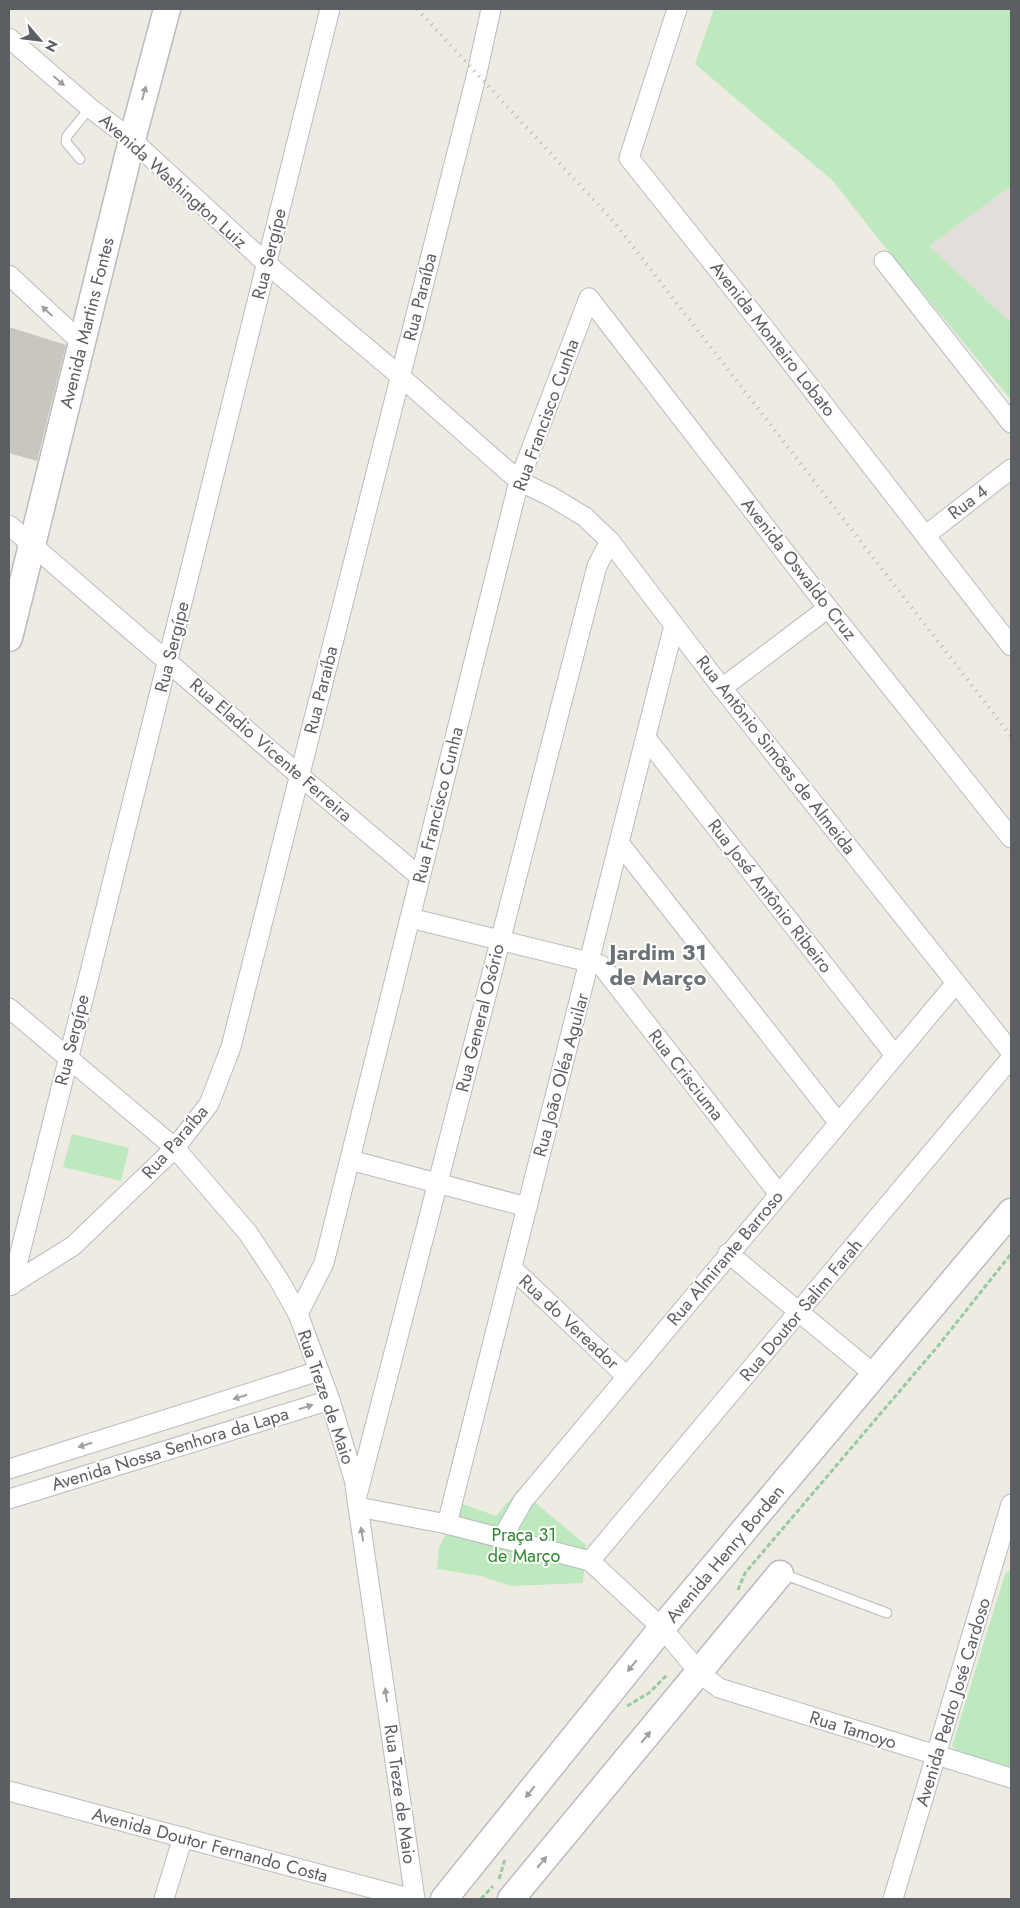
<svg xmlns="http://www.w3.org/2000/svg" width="1020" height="1908" font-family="Jost,sans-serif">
<rect width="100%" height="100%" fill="#eeece2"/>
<polygon fill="#e2dfda" points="1011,186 1011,323 929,246"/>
<g fill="#bee8bd">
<polygon points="714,9 1011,9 1011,186 929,246 1011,323 1011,400 876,236 833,181 695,64"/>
<polygon points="72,1134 129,1148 121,1181 63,1167"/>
<polygon points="519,1489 586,1545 583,1583 511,1586 481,1576 437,1569 439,1547 463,1504 496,1516"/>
<polygon points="1011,1569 1011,1769 956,1750 952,1746 1005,1574"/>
</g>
<polygon fill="#c9c6bf" points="9,327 66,345 37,461 9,453"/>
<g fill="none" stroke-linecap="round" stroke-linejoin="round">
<defs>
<g id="lane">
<polyline points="80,159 66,142 67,136 90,108"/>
<polyline points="783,1574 887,1613"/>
</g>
<g id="street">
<polyline points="677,9 629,158 762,325 1011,646"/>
<polyline points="9,38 90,108 132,140 267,264 400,376 519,481 552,497 585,517 610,541 722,688 1011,1052"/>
<polyline points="884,261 1011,423"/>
<polyline points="9,275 83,344"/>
<polyline points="589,298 828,608 1011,838"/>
<polyline points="9,525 300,776 419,876"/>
<polyline points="926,535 1011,469"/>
<polyline points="722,688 828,608"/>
<polyline points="646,738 894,1054"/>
<polyline points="620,844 838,1122"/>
<polyline points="410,918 601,965 779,1194"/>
<polyline points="9,1008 175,1148 248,1233 279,1280 298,1314 330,1400 354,1479 415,1899"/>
<polyline points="350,1160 527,1207"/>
<polyline points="728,1253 875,1375"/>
<polyline points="513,1269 626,1376"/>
<polyline points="12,1285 330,9"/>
<polyline points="9,1286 73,1246 175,1148 209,1104 231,1047 477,73 491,9"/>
<polyline points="298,1314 324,1263 519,481 589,298"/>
<polyline points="9,1469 319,1371"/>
<polyline points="358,1492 597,566 610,541"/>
<polyline points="9,1499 330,1400"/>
<polyline points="358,1507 447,1524 590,1561 662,1628 700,1673 719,1688 1011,1778"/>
<polyline points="447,1524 674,625"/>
<polyline points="502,1538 523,1501 956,983"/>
<polyline points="590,1561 1011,1058"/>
<polyline points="9,1791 412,1899"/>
<polyline points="164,1899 183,1837"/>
<polyline points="893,1899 1011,1504"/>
</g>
<g id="secondary">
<polyline points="9,638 132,140 167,9"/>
<polyline points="444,1899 662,1628 1011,1212"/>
<polyline points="511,1899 780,1574"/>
</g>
</defs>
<use href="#lane" stroke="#b8bbc0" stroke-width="11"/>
<use href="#street" stroke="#b8bbc0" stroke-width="21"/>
<use href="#secondary" stroke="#b8bcc2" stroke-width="29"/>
<g stroke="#96c9a4" stroke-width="3" stroke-dasharray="5 2.5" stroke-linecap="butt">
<polyline points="738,1590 745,1573 938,1346 1011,1254"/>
<polyline points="627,1706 649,1693 667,1675"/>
<polyline points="499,1879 505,1859"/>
<polyline points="481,1899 493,1886"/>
</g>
<use href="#lane" stroke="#fff" stroke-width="9"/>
<use href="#street" stroke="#fff" stroke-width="19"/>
<use href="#secondary" stroke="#fff" stroke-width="26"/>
<polyline stroke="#b4b5b5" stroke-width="4" stroke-dasharray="1 6" stroke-linecap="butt" points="417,9 614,222 1011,736"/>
</g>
<defs><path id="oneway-solid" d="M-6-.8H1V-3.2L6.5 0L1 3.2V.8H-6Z" transform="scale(1.25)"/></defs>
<g fill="#9d9fa2">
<use href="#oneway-solid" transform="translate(59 81) rotate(41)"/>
<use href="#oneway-solid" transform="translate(144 93) rotate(-75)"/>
<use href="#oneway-solid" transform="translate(47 311) rotate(-137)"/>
<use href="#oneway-solid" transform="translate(240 1397) rotate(163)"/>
<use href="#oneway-solid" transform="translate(306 1407) rotate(-17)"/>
<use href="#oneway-solid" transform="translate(85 1445) rotate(163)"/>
<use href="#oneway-solid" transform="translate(362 1534) rotate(-99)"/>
<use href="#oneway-solid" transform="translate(632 1666) rotate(129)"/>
<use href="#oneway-solid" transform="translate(386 1695) rotate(-98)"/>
<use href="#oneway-solid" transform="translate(646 1737) rotate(-50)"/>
<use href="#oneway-solid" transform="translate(530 1792) rotate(129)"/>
<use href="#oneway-solid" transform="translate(542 1862) rotate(-50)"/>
</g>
<g text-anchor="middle" stroke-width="4" stroke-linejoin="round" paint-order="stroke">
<g font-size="18" fill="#5b5f64" stroke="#fff">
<text transform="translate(173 181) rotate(42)" y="6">Avenida Washington Luiz</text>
<text transform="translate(269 254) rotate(-76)" y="6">Rua Sergípe</text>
<text transform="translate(420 297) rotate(-76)" y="6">Rua Paraíba</text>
<text transform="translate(87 323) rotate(-76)" y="6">Avenida Martins Fontes</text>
<text transform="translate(773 339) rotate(52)" y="6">Avenida Monteiro Lobato</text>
<text transform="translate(546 415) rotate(-70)" y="6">Rua Francisco Cunha</text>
<text transform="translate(968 502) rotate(-37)" y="6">Rua 4</text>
<text transform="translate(799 569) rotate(52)" y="6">Avenida Oswaldo Cruz</text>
<text transform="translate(172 647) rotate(-76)" y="6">Rua Sergípe</text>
<text transform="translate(321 690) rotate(-76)" y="6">Rua Paraíba</text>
<text transform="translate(271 750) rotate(41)" y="6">Rua Eladio Vicente Ferreira</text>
<text transform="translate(776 755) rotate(52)" y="6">Rua Antônio Simões de Almeida</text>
<text transform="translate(438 805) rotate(-76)" y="6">Rua Francisco Cunha</text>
<text transform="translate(770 896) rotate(52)" y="6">Rua José Antônio Ribeiro</text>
<text transform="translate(480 1018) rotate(-76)" y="6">Rua General Osório</text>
<text transform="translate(72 1040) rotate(-76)" y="6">Rua Sergípe</text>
<text transform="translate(561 1075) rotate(-75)" y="6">Rua João Oléa Aguilar</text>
<text transform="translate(686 1075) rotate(52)" y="6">Rua Crisciuma</text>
<text transform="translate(175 1142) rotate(-49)" y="6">Rua Paraíba</text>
<text transform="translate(725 1258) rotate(-50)" y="6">Rua Almirante Barroso</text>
<text transform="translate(801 1310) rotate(-50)" y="6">Rua Doutor Salim Farah</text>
<text transform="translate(569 1322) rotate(43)" y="6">Rua do Vereador</text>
<text transform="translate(326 1397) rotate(71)" y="6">Rua Treze de Maio</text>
<text transform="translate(170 1449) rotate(-17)" y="6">Avenida Nossa Senhora da Lapa</text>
<text transform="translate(725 1554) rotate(-50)" y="6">Avenida Henry Borden</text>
<text transform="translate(953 1702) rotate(-73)" y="6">Avenida Pedro José Cardoso</text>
<text transform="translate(853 1730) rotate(17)" y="6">Rua Tamoyo</text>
<text transform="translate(400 1794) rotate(82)" y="6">Rua Treze de Maio</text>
<text transform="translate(210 1845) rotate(15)" y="6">Avenida Doutor Fernando Costa</text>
</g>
<g font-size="18" fill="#308632" stroke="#fff">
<text x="524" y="1541">Praça 31<tspan x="524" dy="21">de Março</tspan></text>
</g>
<g font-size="22" font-weight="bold" fill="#6c7176" stroke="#fff">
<text x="658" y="960">Jardim 31<tspan x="658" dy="25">de Março</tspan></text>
</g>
</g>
<rect width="1020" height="1908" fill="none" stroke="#5b5f64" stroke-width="20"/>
<g transform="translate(40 40) rotate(118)" stroke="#ffffff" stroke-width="4" paint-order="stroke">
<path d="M0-4L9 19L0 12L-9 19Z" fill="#5b5f64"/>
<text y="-8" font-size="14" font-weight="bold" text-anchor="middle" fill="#5b5f64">N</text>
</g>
</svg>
